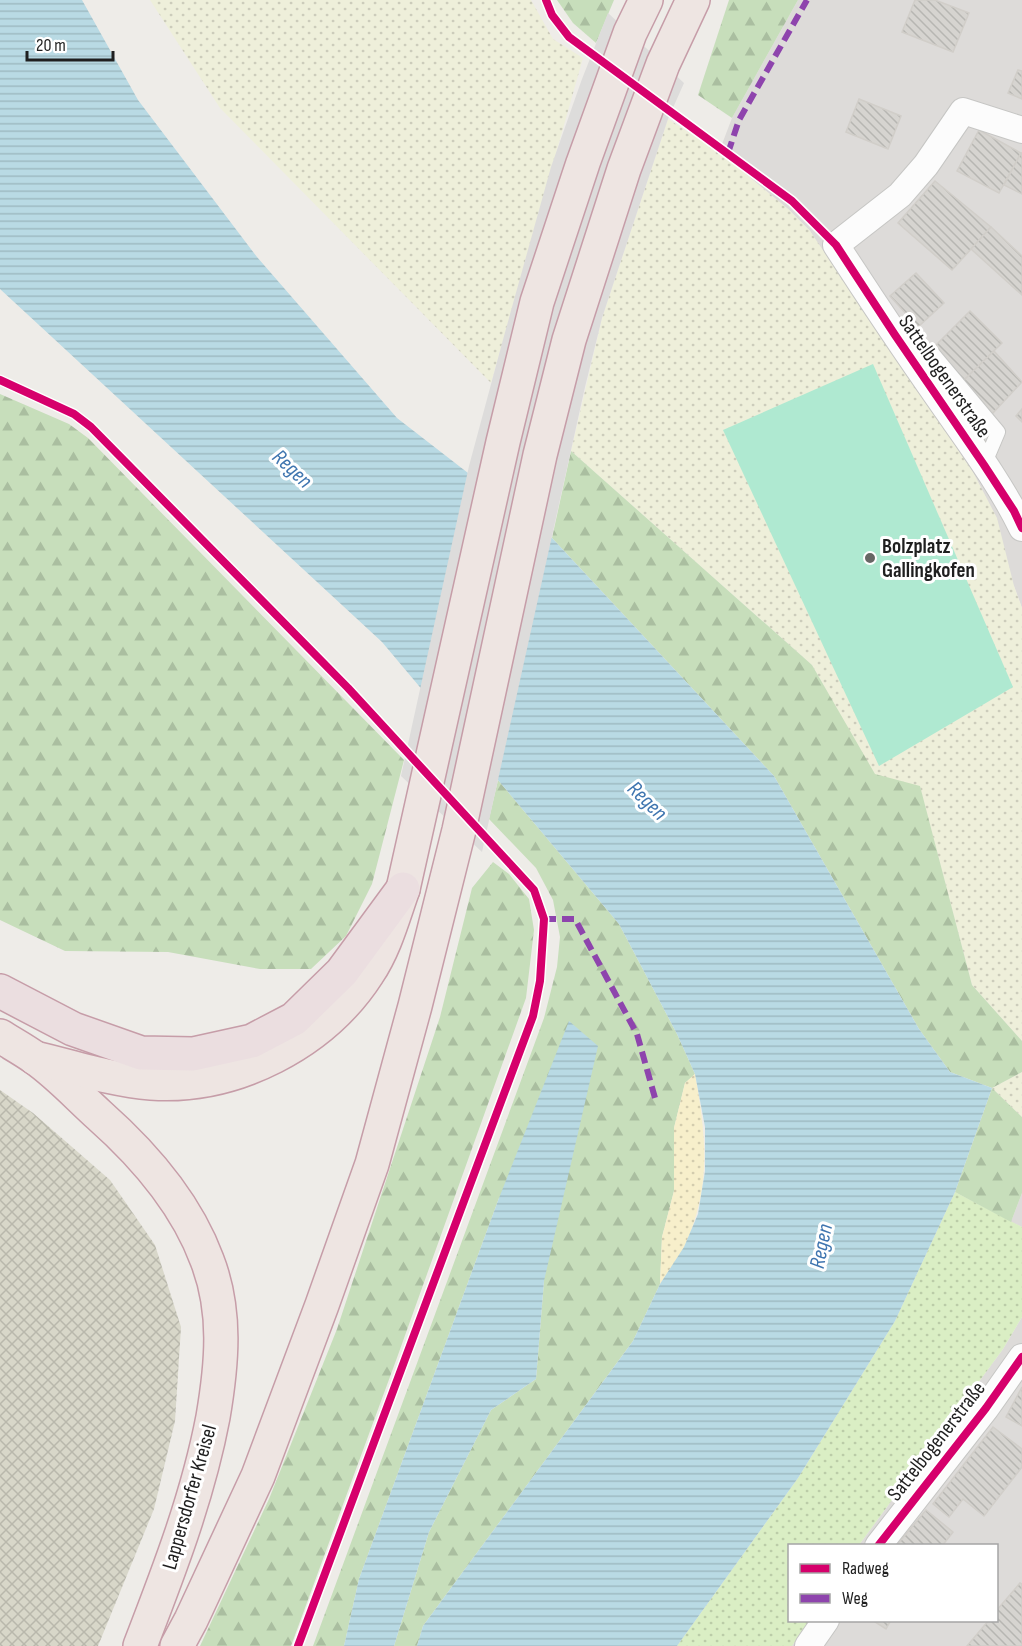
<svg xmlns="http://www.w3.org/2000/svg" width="1022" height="1646" font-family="'Sofia Sans Condensed',sans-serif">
<defs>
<pattern id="construction-cross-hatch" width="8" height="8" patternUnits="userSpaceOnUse" patternTransform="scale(1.5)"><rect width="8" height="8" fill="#d8d7c9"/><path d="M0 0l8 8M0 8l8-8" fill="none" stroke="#b9b8ac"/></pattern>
<pattern id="farmland-dots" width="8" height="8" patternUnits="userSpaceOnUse" patternTransform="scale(1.5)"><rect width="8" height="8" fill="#eeefda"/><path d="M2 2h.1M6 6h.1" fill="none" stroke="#ccb" stroke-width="1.8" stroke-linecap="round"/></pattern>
<pattern id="grass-dots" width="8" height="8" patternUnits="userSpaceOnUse" patternTransform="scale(1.5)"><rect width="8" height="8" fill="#daeec4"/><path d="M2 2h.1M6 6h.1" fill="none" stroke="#bbcca8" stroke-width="1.8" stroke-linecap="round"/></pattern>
<pattern id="forest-firs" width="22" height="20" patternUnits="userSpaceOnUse" patternTransform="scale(1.5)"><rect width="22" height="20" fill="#c7debb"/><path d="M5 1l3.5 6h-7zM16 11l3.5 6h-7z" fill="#aabea0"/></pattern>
<pattern id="sand-dots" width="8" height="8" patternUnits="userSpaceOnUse" patternTransform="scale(1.5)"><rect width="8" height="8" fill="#f7efcb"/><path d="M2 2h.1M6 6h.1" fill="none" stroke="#d3ccae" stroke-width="1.8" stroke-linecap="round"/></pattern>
<pattern id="water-rules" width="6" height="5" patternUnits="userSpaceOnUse" patternTransform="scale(1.5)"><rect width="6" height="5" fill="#b9dae4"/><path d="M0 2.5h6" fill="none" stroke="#9fbbc3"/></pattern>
<pattern id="building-back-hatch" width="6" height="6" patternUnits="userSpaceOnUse" patternTransform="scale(1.5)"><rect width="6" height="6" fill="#d6d4d0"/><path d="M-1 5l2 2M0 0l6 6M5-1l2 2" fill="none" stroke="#b7b6b2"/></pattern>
</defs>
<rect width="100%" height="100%" fill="#eeece8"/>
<g fill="#dddbd9">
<polygon points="798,0 1022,0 1022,608 1014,586 810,231 788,209 719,152 732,118"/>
<polygon points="1022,1193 1022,1227 1011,1222"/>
<polygon points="1022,1317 1022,1646 792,1646 809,1621 996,1620 996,1546 859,1545 1003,1349"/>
</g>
<polygon fill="url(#construction-cross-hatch)" points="0,1090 33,1113 110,1180 155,1245 181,1327 175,1421 154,1509 98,1646 0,1646"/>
<g fill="url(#farmland-dots)">
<polygon points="150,0 531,0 553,39 583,58 491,383 220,108"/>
<polygon points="668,119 719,152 788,209 810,231 973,472 997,518 1014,586 1022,608 1022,1041 972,985 920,787 875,775 812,665 571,451 602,318"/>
<polygon points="1022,1072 1022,1117 992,1088"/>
</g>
<polygon fill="url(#grass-dots)" points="955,1192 1022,1227 1022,1317 1003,1349 859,1545 790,1546 790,1620 809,1621 792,1646 677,1646 798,1478 895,1321"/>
<g fill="url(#forest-firs)">
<polygon points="557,0 614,0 596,43 573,23"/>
<polygon points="729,0 798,0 732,118 698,95"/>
<polygon points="0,394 69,424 88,438 404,760 372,884 346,936 311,969 260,969 168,952 65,951 0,920"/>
<polygon points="571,451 812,665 875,774 920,786 972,985 1022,1041 1022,1072 992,1088 1022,1117 1022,1193 1011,1222 955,1192 992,1088 950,1072 919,1029 774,776 552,538"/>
<polygon points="498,780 619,924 677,1034 695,1074 685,1083 674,1128 674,1191 662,1237 660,1284 633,1341 423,1626 417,1646 394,1646 429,1532 491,1410 536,1379 544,1281 499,1198 359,1579 344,1646 313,1646 544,1018 557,967 560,937 553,900 536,868 489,819"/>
<polygon points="493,862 509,874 529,899 534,930 526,998 398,1355 291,1646 200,1646 269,1499 337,1329 440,1017 472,888"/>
</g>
<path fill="url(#sand-dots)" d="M695 1074C706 1135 712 1186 685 1245 679 1258 668 1271 660 1284L662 1237 674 1191V1128L685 1083Z"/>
<polygon fill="#afe9d1" points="873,364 1013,687 879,766 723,430"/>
<g fill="url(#water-rules)">
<polygon points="0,0 82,0 138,100 257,257 397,418 552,538 774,776 919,1029 950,1072 992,1088 955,1192 895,1321 798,1478 677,1646 417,1646 423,1626 633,1341 660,1284 684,1247 698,1214 705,1171 705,1127 695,1074 677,1034 619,924 382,642 0,289"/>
<polygon points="569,1021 598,1046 544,1281 536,1379 491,1410 429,1532 394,1646 344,1646 359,1579 499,1198"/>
</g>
<polygon fill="#dddcdb" points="608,13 684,83 668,119 602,318 585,387 482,852 401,776 469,466 504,336 551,167 582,79"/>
<g fill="url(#building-back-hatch)" stroke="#d1cec9" stroke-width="1.5">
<polygon points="915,0 935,0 969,13 953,52 902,32"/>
<polygon points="1018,70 1022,71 1022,99 1008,93"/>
<polygon points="859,99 901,116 888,149 846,132"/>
<polygon points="979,130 1021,153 999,193 957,171"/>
<polygon points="1021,153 1022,153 1022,194 1004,185"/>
<polygon points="935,181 991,227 952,270 898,223"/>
<polygon points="991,227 1022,256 1022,295 971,249"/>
<polygon points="916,273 944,303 918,327 890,296"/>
<polygon points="970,311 1002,343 963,381 934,347"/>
<polygon points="994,351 1022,382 991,415 963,381"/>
<polygon points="1022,409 1022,422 1016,416"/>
<polygon points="1022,1387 1022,1426 1006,1417"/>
<polygon points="993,1427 1022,1449 1022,1467 984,1516 963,1499 949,1517 933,1504"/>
<polygon points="926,1510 953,1532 942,1546 896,1546"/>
<polygon points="1020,1583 1022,1584 1022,1646 967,1646 989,1620 996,1620 996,1611"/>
<polygon points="872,1620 891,1620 886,1629"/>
</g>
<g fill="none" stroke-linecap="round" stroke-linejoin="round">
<defs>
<polyline id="service" points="904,340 932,353 998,432 984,465"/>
<g id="minor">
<path d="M1022 130 963 111 926 165 900 195 836 245C869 296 903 347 938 397 967 439 999 481 1022 528"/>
<polyline points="878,1546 986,1408 1022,1357"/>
<polyline points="808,1646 826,1620"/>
</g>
<g id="trunk">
<path d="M0 1036C11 1043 24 1050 35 1058 58 1074 78 1096 99 1115 143 1154 186 1203 207 1260 227 1311 222 1364 213 1417 198 1496 169 1571 140 1646"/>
<path d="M35 1058C73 1067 112 1080 151 1083 235 1089 323 1043 368 973 385 948 393 917 403 889L503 442 537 302 583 163 630 33 646 0"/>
<polyline points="177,1646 191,1620 258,1476 322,1305 372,1164 415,1006 459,830 540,455 569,340 624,169 663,64 693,0"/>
</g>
<polyline id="motorway" points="0,991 73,1029 141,1053 193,1054 252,1041 294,1019 342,972 403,889"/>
</defs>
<use href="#service" stroke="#c6c6c4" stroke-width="16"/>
<use href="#minor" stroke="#c6c6c4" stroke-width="28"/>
<use href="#trunk" stroke="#c69da8" stroke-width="36"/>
<use href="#motorway" stroke="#c69da8" stroke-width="36"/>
<use href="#service" stroke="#fcfcfc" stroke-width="14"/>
<use href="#minor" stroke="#fcfcfc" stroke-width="26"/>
<use href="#trunk" stroke="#eee5e2" stroke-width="33"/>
<use href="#motorway" stroke="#ebdee0" stroke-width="33"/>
<g stroke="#8e44ad" stroke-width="6" stroke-dasharray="12 6" stroke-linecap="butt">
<polyline points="728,153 739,120 807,0"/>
<polyline points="544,919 575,919 637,1034 655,1098"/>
</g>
<defs>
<g id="cycleway">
<polyline points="546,0 552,15 569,37 792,201 836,245 895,335 984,465 1014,511 1022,528"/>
<polyline points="0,380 74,414 91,427 348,688 534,890 544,919 540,981 533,1016 298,1646"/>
<polyline points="878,1546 986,1408 1022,1357"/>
</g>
</defs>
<use href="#cycleway" stroke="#fff" stroke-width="11"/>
<use href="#cycleway" stroke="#d6006c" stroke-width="8"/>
</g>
<circle fill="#676765" stroke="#fff" stroke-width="2" cx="870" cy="558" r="6"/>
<g text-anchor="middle" stroke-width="6" stroke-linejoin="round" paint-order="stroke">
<g font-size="21" fill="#1f1f1f" stroke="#fff">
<text transform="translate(945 376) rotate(55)" y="7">Sattelbogenerstraße</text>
<text transform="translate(936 1441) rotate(-52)" y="7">Sattelbogenerstraße</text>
<text transform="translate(189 1497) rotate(-74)" y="7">Lappersdorfer Kreisel</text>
</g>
<g font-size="21" font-weight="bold" fill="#1f1f1f" stroke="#fff" text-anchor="start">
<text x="882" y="553">Bolzplatz<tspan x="882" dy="24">Gallingkofen</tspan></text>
</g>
<g font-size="22" font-style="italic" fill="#4076b0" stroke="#fff">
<text transform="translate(293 468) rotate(43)" y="8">Regen</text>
<text transform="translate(648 800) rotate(44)" y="8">Regen</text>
<text transform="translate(820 1246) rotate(-79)" y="8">Regen</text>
</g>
</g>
<rect x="788" y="1544" width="210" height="78" fill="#ffffff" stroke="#a5a5a5" stroke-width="1.5"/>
<rect x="800" y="1564" width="30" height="9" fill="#d6006c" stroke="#a5a5a5" stroke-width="1.5"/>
<text x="842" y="1574" font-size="18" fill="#1f1f1f">Radweg</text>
<rect x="800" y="1594" width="30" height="9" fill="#8e44ad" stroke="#a5a5a5" stroke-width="1.5"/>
<text x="842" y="1604" font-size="18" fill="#1f1f1f">Weg</text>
<path d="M27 51v9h86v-9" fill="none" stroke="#1f1f1f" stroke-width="3"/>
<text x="36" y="51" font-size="18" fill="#1f1f1f" stroke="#ffffff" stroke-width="4.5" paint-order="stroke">20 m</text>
</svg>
